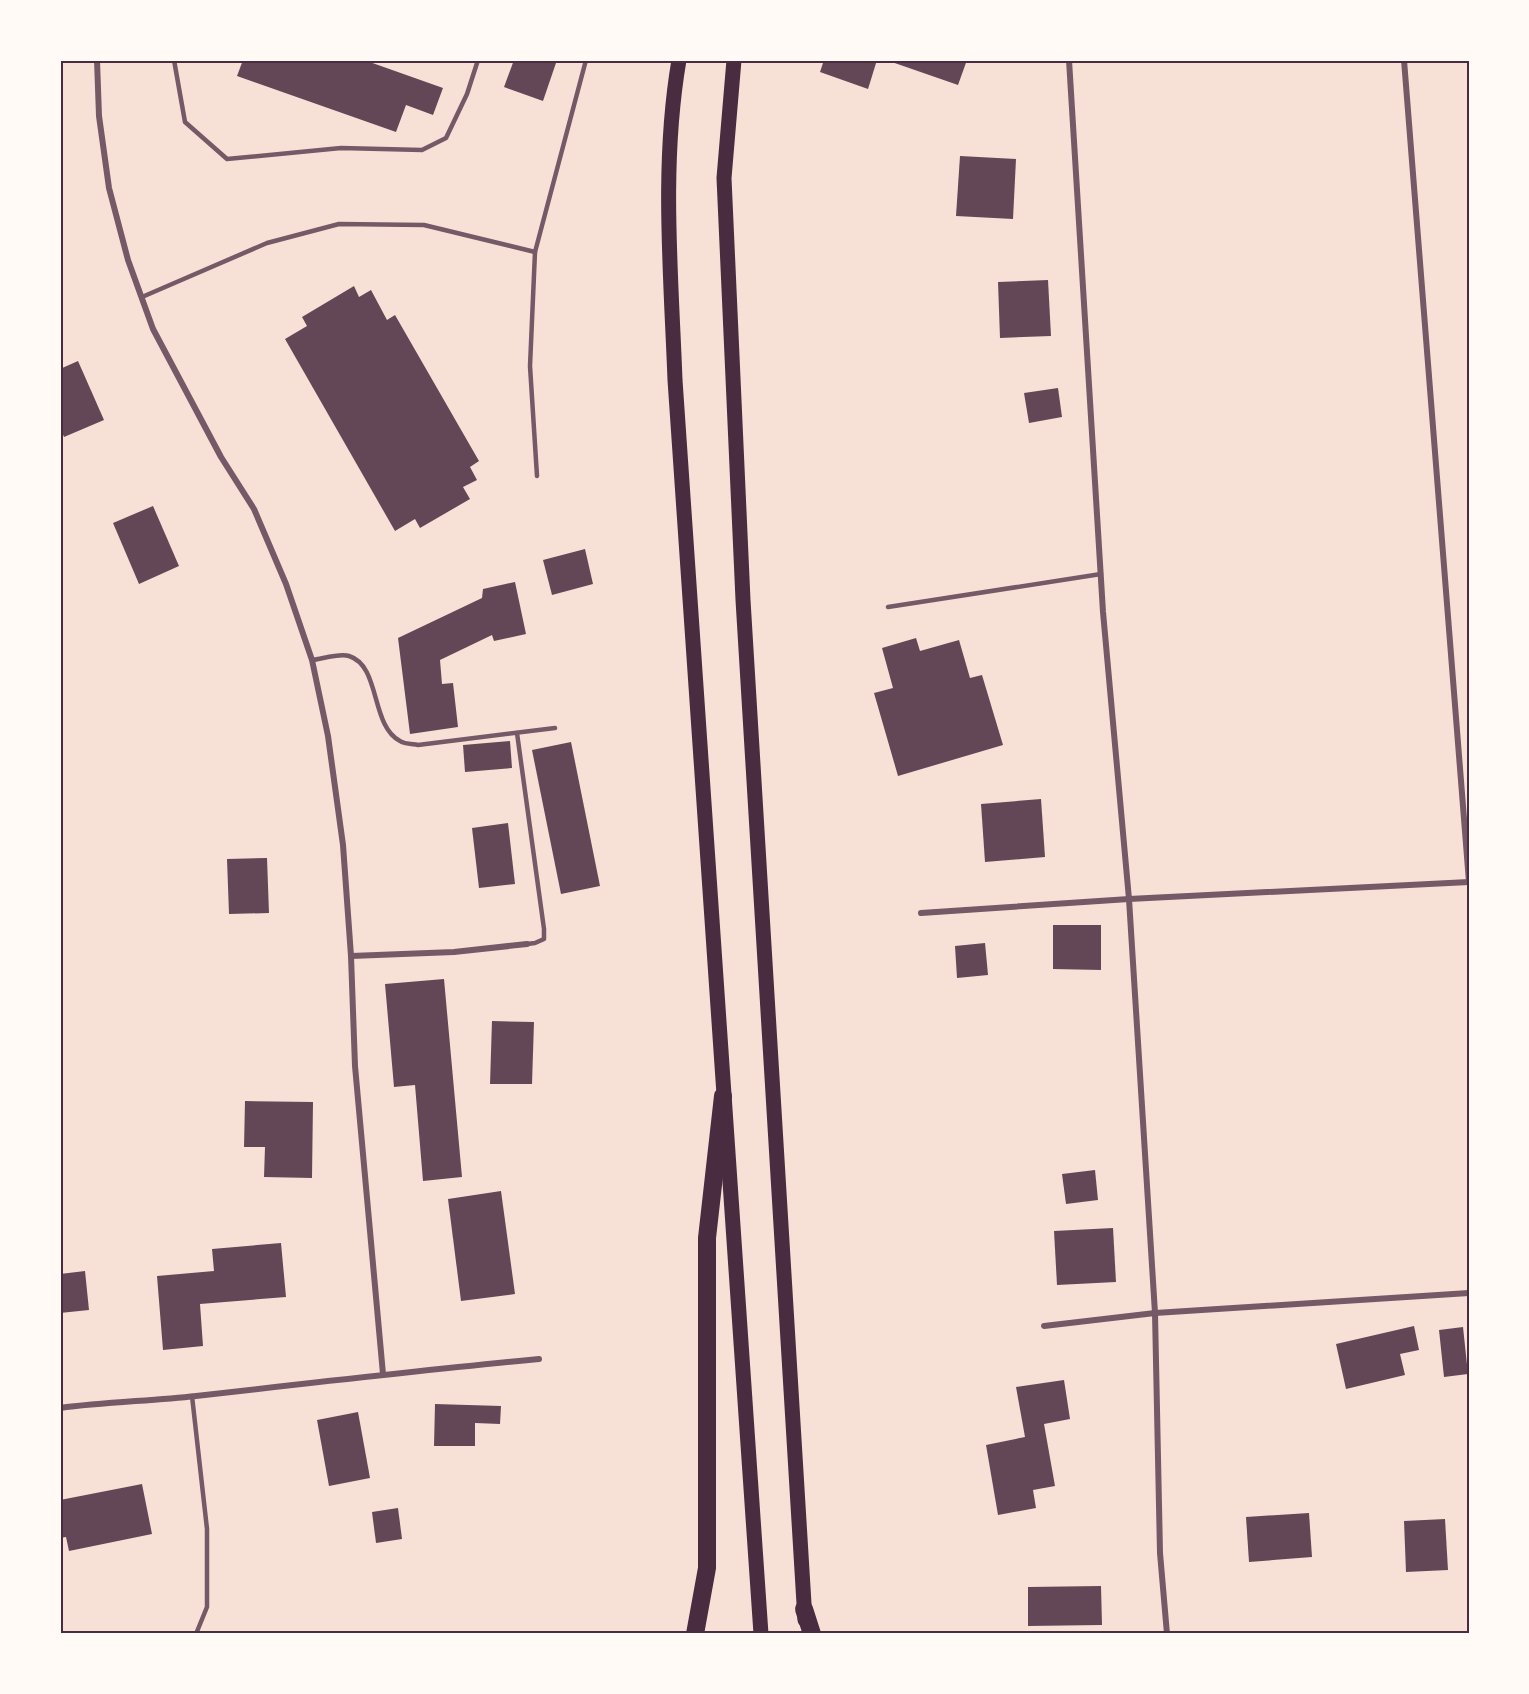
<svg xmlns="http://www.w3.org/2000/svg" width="1529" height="1694" font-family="'Nunito Sans',sans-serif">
<rect width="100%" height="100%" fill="#f7e1d7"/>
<g fill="#644757">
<polygon points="243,60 364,60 443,88 433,115 406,105 396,132 237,76"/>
<polygon points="514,60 557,60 543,101 504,87"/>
<polygon points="824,60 877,60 868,89 820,72"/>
<polygon points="886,60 967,60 958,85"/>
<polygon points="960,156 1016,159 1013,219 956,216"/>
<polygon points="1048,280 1051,336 1000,338 998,282"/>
<polygon points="354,286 359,297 371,290 387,320 395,315 479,461 470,467 477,480 463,487 470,499 420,528 415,519 395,531 285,339 307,326 302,317"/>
<polygon points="78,361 104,420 64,437 60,427 60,369"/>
<polygon points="1058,388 1062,417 1029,423 1024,393"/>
<polygon points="153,506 179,566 139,584 113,523"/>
<polygon points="585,549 593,584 552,595 543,560"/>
<polygon points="515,582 526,634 494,641 492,635 440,660 442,684 453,683 458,727 410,734 398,638 482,598 483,589"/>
<polygon points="916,638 920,651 959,640 970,678 982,675 1003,745 898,776 874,693 893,688 882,648"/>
<polygon points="510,741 512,768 465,772 463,745"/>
<polygon points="571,742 600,886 561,894 532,750"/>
<polygon points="1041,799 1045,857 985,862 981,804"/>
<polygon points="508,823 515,884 479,888 472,828"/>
<polygon points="267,858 269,913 229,914 227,859"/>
<polygon points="1053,925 1101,925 1101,970 1053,969"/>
<polygon points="985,943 988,975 957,978 955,946"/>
<polygon points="444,979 462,1177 423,1181 415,1085 394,1087 385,984"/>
<polygon points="492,1021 534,1022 532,1084 490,1084"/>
<polygon points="245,1101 313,1102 312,1178 264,1177 265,1147 244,1147"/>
<polygon points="1095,1170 1098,1200 1066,1204 1062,1174"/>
<polygon points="501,1191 515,1294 461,1301 448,1199"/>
<polygon points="1113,1228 1116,1282 1057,1285 1054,1231"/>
<polygon points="281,1243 286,1297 200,1304 203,1346 163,1350 157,1276 214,1271 212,1249"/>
<polygon points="85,1271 89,1310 60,1313 60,1274"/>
<polygon points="1414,1326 1419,1350 1400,1354 1405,1375 1346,1389 1336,1344"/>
<polygon points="1463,1327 1468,1374 1444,1377 1439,1330"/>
<polygon points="1064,1380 1070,1419 1044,1424 1055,1486 1033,1490 1036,1508 998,1515 986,1445 1025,1437 1016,1387"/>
<polygon points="435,1404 501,1406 500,1424 475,1423 475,1446 434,1446"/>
<polygon points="358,1412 370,1478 329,1486 317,1420"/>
<polygon points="142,1484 152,1534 69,1551 66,1537 60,1538 60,1500"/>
<polygon points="398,1508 402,1539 376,1543 372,1512"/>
<polygon points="1309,1513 1312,1557 1249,1562 1246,1517"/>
<polygon points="1445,1519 1448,1570 1406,1572 1404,1521"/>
<polygon points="1101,1586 1102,1625 1028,1626 1028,1587"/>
</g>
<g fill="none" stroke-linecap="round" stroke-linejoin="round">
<g stroke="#755966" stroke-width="4.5">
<polyline points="174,60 185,122 227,159 341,148 422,150 446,138 467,94 478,60"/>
<polyline points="142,297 267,243 339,224 424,225 535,252"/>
<polyline points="537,476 530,366 535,252 586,60"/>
<polyline points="888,607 1101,574"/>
<path d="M312 660C322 659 339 653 349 656 381 666 370 725 400 741 404 744 412 744 418 745L555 728"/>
<polyline points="517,733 544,929 544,939 535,943 527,944"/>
<polyline points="192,1396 207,1529 207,1607 196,1634"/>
</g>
<g stroke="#755966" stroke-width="6">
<polyline points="97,60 99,116 109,188 128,260 153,329 221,457 254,509 286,584 312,660 328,736 343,845 351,956 355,1066 383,1374"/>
<polyline points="1069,60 1103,612 1129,899 1155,1313 1160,1553 1167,1634"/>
<polyline points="1404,60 1469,882"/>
<polyline points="921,913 1129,899 1469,882"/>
<polyline points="351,956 454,952 527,944"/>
<polyline points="1044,1326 1155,1313 1469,1293"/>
<path d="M60 1408C105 1402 151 1401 196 1396 310 1383 424 1370 539 1359"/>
</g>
<g stroke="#4a2c40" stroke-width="15">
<path d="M679 60C661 165 671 273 675 380L761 1634"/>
<polyline points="734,60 724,178 743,600 805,1620"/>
</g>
<g stroke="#4a2c40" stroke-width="18">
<polyline points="804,1609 812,1634"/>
<polyline points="695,1634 707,1568 707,1238 723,1096"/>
</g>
</g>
<rect width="1529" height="1694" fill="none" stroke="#fffaf5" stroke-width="123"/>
<rect x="62" y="62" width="1406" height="1570" fill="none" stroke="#4a2c40" stroke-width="2"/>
</svg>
